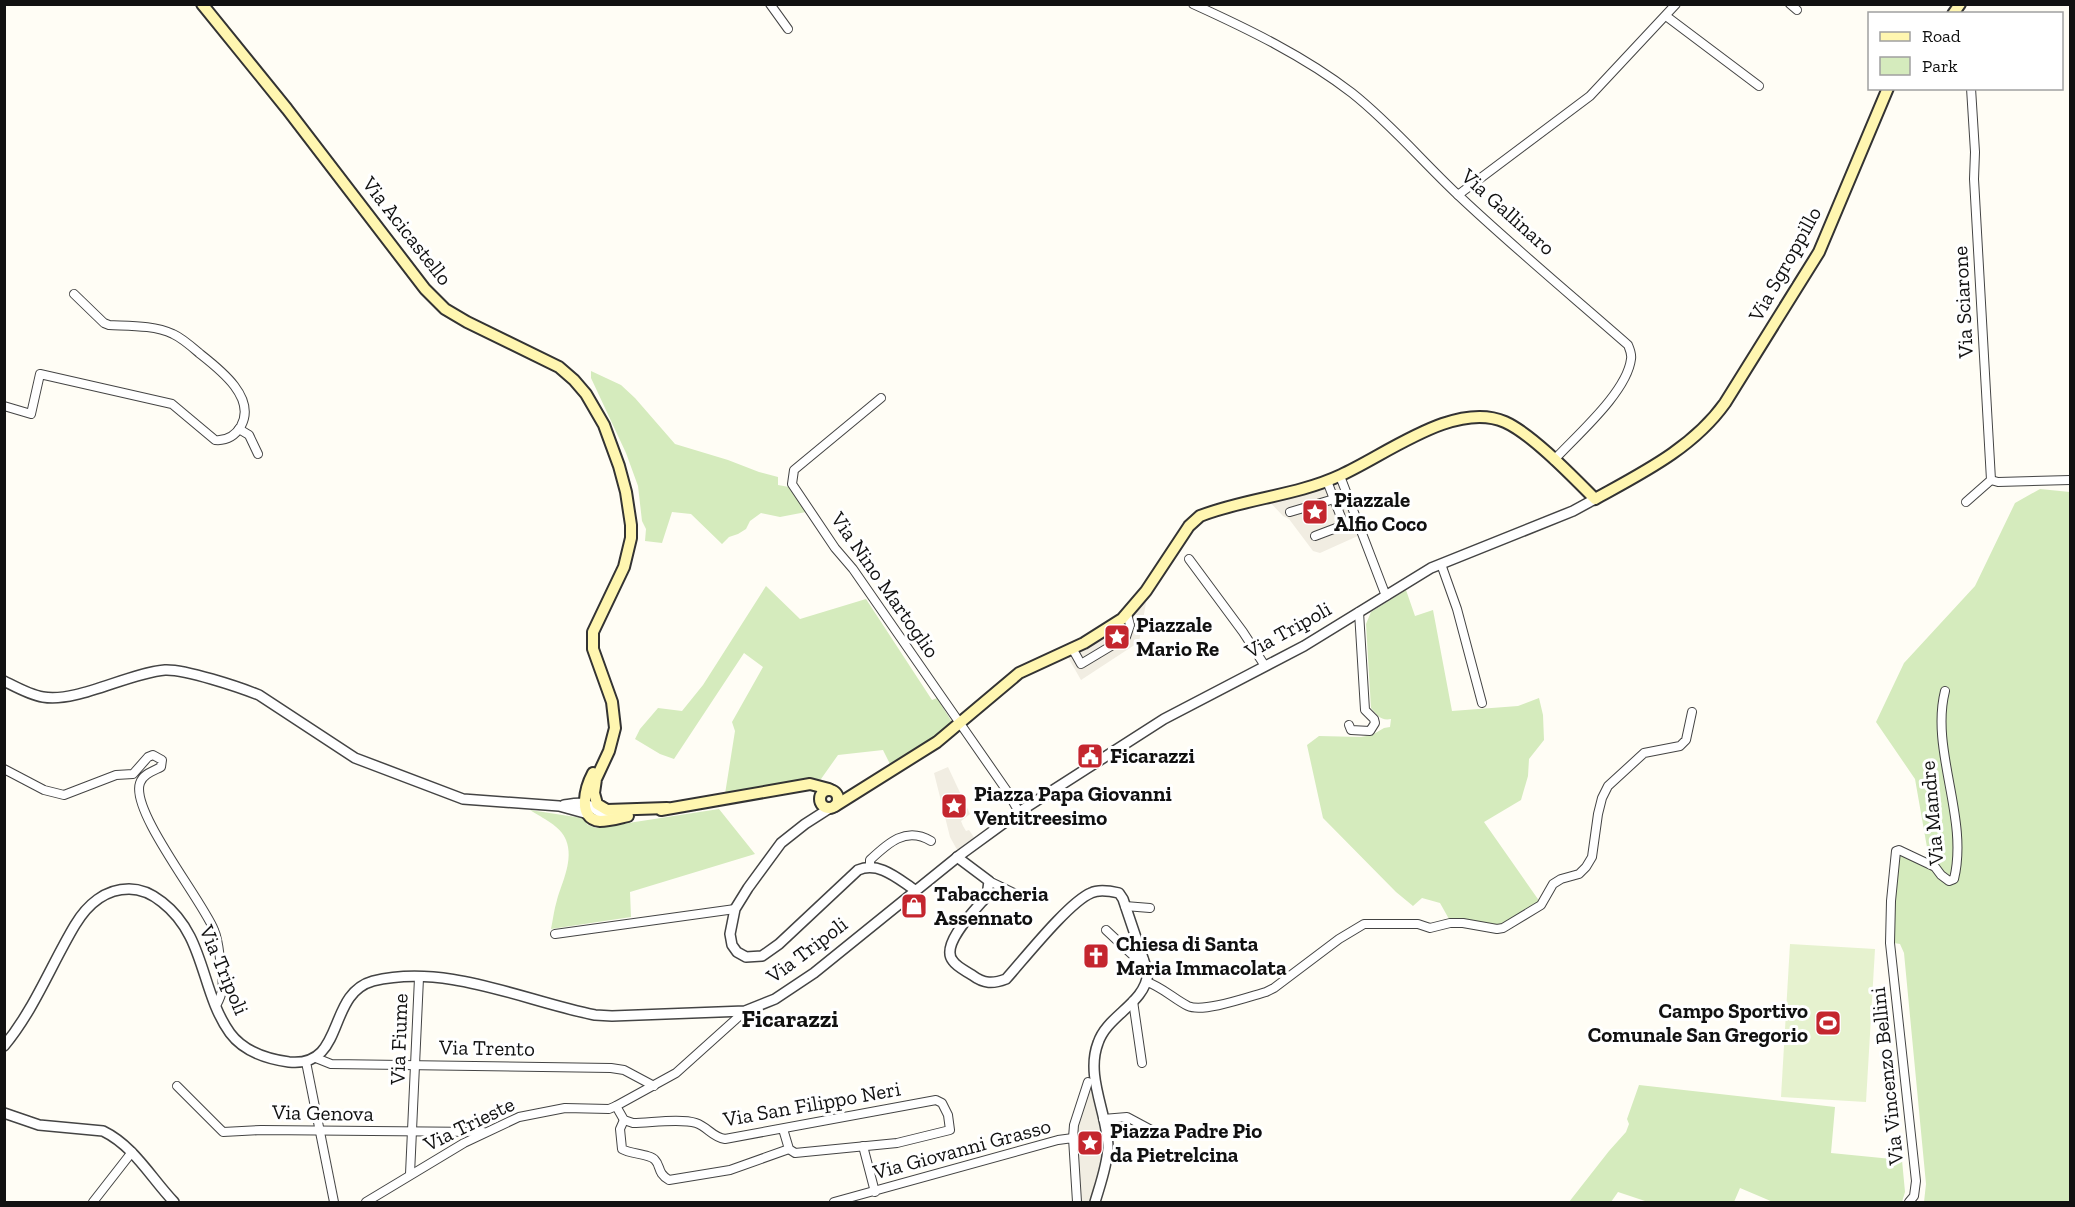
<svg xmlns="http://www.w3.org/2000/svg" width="2075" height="1207" font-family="'Zilla Slab',serif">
<rect width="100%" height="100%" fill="#fffdf5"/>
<g fill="#d5ebbd">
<polygon points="591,371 621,385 635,398 675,444 728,460 759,472 778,477 778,485 789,487 806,512 780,517 761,513 750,521 746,529 738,534 729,537 722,544 691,514 672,512 662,543 645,541 646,529 642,521 638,486 626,453 591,378"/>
<polygon points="2040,489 2070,492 2070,1202 1924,1202 1926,1184 1904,953 1900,944 1894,943 1895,886 1899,854 1917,861 1931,870 1915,779 1876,722 1904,663 1975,586 2015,503"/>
<polygon points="766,586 800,619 866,599 932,700 937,698 952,722 932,738 890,764 883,750 838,755 821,779 725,794 735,731 732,722 763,667 744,653 674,759 660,754 635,739 640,729 658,708 682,711 703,685"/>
<path d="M1406 590 1415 616 1433 610 1452 711 1518 706 1539 698 1543 715 1544 740 1529 759 1528 776 1521 800 1484 822 1540 902 1498 926 1466 919H1449L1440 903 1422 898 1413 906 1396 892 1323 818 1307 745 1319 736 1361 737 1372 735 1384 728 1390 727 1391 719C1381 721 1377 715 1371 708L1366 624 1371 612Z"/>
<path d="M719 809 755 854 630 892 631 917 551 929C553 919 554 910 557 900 562 882 574 860 566 840 561 826 542 818 530 810L582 818 588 825 596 828Z"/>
<polygon points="1639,1085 1835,1107 1831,1153 1902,1160 1905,1192 1902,1202 1773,1202 1740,1188 1734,1202 1648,1202 1618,1192 1611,1202 1569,1202 1609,1151 1626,1132 1629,1124 1627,1119"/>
</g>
<polygon fill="#e6f2cf" points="1790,944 1875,949 1866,1102 1781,1097"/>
<g fill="#f1ede2">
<polygon points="1336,477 1360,535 1320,553 1313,551 1289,519 1283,516 1267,499"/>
<polygon points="1146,591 1146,603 1139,642 1081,680 1065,652 1103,632"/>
<polygon points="948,767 970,814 961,821 963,826 966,831 969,830 977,842 960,855 950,837 934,773"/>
<polygon points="1088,1082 1096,1082 1107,1135 1095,1202 1077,1202 1073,1138"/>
</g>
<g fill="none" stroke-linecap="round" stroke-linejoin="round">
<defs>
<g id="minor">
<polyline points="770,4 788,29"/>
<path d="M1193 4C1248 29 1304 56 1352 93 1390 123 1422 161 1457 194 1512 246 1571 295 1628 345 1630 350 1632 354 1631 359 1627 392 1577 435 1554 460"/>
<polyline points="1790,4 1797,10"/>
<polyline points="1666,16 1759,86"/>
<polyline points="1458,195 1590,96 1676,4"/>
<polyline points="881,398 794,470 792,484 835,548 853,569 941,696 1007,791 1019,812"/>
<path d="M4 406 31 414 40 374 172 404 215 440C226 441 235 436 241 426 257 397 218 368 199 353 191 346 182 338 173 334 154 325 130 326 109 325L104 323 74 294"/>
<polyline points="239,429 249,435 258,454"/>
<polyline points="1340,476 1386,596"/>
<polyline points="1991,480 1998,482 2070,480"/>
<polyline points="1966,502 1991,480 1974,179 1975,152 1971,88"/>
<polyline points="1290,512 1334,499"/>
<polyline points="1315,536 1344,525 1327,481"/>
<polyline points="1189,559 1243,632 1265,666"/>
<polyline points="1441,564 1457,609 1482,703"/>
<polyline points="1072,648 1081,664 1126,637 1130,625 1127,614"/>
<polyline points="1349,725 1351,730 1370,731 1375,723 1374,719 1365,710 1359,612"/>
<path d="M4 769 44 790 64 795 116 775 133 774 148 757 153 755 162 760 161 767C153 771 143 774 140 783 130 811 202 900 214 930 219 941 219 954 221 966 223 984 225 989 216 1006"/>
<path d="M870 867V860C888 843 906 826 931 841"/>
<polyline points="989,881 1014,893"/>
<polyline points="1125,906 1150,908"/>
<polyline points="1106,930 1139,961 1144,960"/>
<polyline points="555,934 735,909"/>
<path d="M1147 982C1162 987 1174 999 1188 1006 1203 1013 1248 997 1266 992L1274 988 1339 939 1364 924H1418L1430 928 1450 923H1463L1497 929 1503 928 1541 905 1553 884 1561 879 1579 874 1586 867 1592 857 1598 814 1602 798 1608 786 1644 753 1680 746 1686 740 1692 712"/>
<polyline points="1133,1001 1142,1063"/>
<polyline points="316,1058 331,1064 611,1068 624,1070 654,1086"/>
<polyline points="306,1062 334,1202"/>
<polyline points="177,1086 223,1132 261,1130 483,1132"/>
<path d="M616 1106 624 1120 633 1123C650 1123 680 1118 696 1123 708 1127 712 1137 725 1139L936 1100 942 1103 948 1115 950 1130 897 1143 795 1153 789 1149 783 1129"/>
<polyline points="1103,1119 1127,1117 1155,1132"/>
<path d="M624 1120 620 1129 622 1149C630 1154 650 1154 655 1160 661 1166 657 1173 669 1180L730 1170 789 1149"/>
<polyline points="1073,1138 1074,1125 1088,1082"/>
<polyline points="863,1146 875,1192"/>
<polyline points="410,1174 419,978"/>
<polyline points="93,1202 132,1152"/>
<polyline points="366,1202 464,1143 519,1117 565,1108 609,1109 616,1106 676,1073 745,1011"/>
<polyline points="834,1202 1058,1140 1073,1138 1077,1202"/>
<path d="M1909 1202 1914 1196 1916 1181 1890 943 1891 901 1896 851 1899 850 1935 867 1941 875 1949 881 1954 879C1969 818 1930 750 1945 691"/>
</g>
<g id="tertiary">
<path d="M4 681C16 687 30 695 43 697 77 703 128 673 165 670 185 669 239 687 259 695L355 758 463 799 559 806 588 814"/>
<path d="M564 805C571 804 579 802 585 804 601 808 594 817 618 815"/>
<path d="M830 808 805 824 781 843 748 888 735 909 730 934 732 945 737 952 746 957 762 956 779 944 858 870C879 861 898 879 915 890"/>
<path d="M957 857 989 881 987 896C976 909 939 945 953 961 957 967 966 971 972 975 984 984 993 984 1006 979 1024 959 1069 902 1091 893 1099 889 1110 891 1119 893L1123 899 1148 973C1145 1004 1107 1015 1098 1043 1085 1077 1108 1114 1108 1148 1107 1166 1100 1185 1095 1202"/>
<path d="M4 1046C34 1010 51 965 75 925 87 905 105 889 129 889 141 889 152 894 162 902 206 936 200 991 230 1033 244 1052 267 1059 289 1062 346 1068 326 994 373 981 447 963 524 1001 595 1015L612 1016 745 1011 775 999 814 973 960 855 1019 812 1164 719 1304 646 1431 568 1573 511 1595 499"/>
<path d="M4 1113 39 1125 103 1131C134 1146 151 1178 174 1202"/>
</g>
<g id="secondary">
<polyline points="202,4 287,109 425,289 445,309 467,322 559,367 574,380 586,394 604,425 619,466 626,492 631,525 631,538 624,567 593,632 593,649 612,702 615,728 609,751 596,779 594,793 597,804 607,810 667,808"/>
<polyline points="1953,14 1960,4"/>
<path d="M593 773C586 786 576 819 600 821 609 821 619 818 628 816"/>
<circle cx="829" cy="799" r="9"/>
<path d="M835 806 937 742 1019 673 1084 643 1122 619 1146 591 1189 526 1200 516C1246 498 1296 496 1341 475 1386 455 1455 400 1505 422 1532 434 1574 478 1595 499 1642 473 1693 448 1725 403L1819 252 1888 88"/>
<polyline points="661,810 810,784 829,789"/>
</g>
</defs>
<use href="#minor" stroke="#444" stroke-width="10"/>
<use href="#tertiary" stroke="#444" stroke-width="12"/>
<use href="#secondary" stroke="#333" stroke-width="14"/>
<use href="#minor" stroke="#fff" stroke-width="8"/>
<use href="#tertiary" stroke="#fff" stroke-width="9"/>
<use href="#secondary" stroke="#fff6b0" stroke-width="10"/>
</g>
<defs>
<symbol id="sight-square" viewBox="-11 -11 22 22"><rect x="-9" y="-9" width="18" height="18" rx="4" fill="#c4262e" stroke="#fff"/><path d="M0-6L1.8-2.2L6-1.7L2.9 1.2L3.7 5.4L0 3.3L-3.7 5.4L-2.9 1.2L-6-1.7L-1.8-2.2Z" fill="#fff"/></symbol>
<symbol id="civic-square" viewBox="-11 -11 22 22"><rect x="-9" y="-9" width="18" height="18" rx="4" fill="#c4262e" stroke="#fff"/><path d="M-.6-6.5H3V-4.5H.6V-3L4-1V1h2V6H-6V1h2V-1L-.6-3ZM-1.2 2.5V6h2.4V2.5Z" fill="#fff"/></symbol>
<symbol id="shop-square" viewBox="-11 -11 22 22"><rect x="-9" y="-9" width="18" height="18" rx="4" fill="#c4262e" stroke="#fff"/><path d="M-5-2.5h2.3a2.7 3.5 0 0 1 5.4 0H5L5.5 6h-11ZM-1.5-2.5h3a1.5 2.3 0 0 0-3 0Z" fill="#fff"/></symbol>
<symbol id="church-square" viewBox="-11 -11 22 22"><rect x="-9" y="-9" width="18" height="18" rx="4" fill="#c4262e" stroke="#fff"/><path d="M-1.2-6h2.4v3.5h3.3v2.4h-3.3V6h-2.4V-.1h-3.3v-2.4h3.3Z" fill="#fff"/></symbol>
<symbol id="stadium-square" viewBox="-11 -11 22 22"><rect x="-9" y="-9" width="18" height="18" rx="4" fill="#c4262e" stroke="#fff"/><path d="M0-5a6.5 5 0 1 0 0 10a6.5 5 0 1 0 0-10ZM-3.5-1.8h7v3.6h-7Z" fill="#fff"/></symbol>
</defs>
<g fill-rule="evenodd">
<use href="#sight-square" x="1300" y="497" width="30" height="30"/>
<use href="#sight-square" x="1102" y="622" width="30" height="30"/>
<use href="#civic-square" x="1075" y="741" width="30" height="30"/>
<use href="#sight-square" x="939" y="791" width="30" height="30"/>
<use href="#shop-square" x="899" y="891" width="30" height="30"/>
<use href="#church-square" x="1081" y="941" width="30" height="30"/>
<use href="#stadium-square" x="1813" y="1008" width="30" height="30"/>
<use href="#sight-square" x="1075" y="1128" width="30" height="30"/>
</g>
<g text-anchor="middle" stroke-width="6" stroke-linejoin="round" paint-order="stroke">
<g font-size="21" fill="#111" stroke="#fff">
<text transform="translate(1508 212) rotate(42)" y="7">Via Gallinaro</text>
<text transform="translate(407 231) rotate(52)" y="7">Via Acicastello</text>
<text transform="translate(1785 264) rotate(-61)" y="7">Via Sgroppillo</text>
<text transform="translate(1963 302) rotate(-93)" y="7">Via Sciarone</text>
<text transform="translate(885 585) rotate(55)" y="7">Via Nino Martoglio</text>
<text transform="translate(1288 630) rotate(-29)" y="7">Via Tripoli</text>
<text transform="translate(1932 813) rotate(-95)" y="7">Via Mandre</text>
<text transform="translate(807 950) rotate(-37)" y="7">Via Tripoli</text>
<text transform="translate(224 970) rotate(67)" y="7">Via Tripoli</text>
<text transform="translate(399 1039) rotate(-88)" y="7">Via Fiume</text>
<text transform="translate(487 1048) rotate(1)" y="7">Via Trento</text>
<text transform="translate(1887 1076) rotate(-96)" y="7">Via Vincenzo Bellini</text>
<text transform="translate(812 1104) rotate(-10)" y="7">Via San Filippo Neri</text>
<text transform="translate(323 1113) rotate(1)" y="7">Via Genova</text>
<text transform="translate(469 1124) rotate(-26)" y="7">Via Trieste</text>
<text transform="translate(962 1149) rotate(-15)" y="7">Via Giovanni Grasso</text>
</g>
<g font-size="21" font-weight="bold" fill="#111" stroke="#fff" text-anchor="start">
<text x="1334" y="507">Piazzale<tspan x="1334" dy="24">Alfio Coco</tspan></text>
<text x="1136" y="632">Piazzale<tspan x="1136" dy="24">Mario Re</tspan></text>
<text x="1110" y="763">Ficarazzi</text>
<text x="974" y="801">Piazza Papa Giovanni<tspan x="974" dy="24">Ventitreesimo</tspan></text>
<text x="934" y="901">Tabaccheria<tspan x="934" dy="24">Assennato</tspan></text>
<text x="1116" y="951">Chiesa di Santa<tspan x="1116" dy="24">Maria Immacolata</tspan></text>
<text x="1808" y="1018" text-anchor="end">Campo Sportivo<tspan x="1808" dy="24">Comunale San Gregorio</tspan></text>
<text x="1110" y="1138">Piazza Padre Pio<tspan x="1110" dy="24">da Pietrelcina</tspan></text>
</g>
<g font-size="24" font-weight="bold" fill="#111" stroke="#fff">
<text x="790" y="1027">Ficarazzi</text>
</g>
</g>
<rect width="2075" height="1207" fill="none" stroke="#111111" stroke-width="12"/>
<rect x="1868" y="12" width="195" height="78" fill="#ffffff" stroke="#a0a0a0" stroke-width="1.5"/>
<rect x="1880" y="32" width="30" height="9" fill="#fff6b0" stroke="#a0a0a0" stroke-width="1.5"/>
<text x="1922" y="42" font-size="18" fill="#111111">Road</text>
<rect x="1880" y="57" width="30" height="18" fill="#d5ebbd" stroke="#a0a0a0" stroke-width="1.5"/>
<text x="1922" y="72" font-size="18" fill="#111111">Park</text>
</svg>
